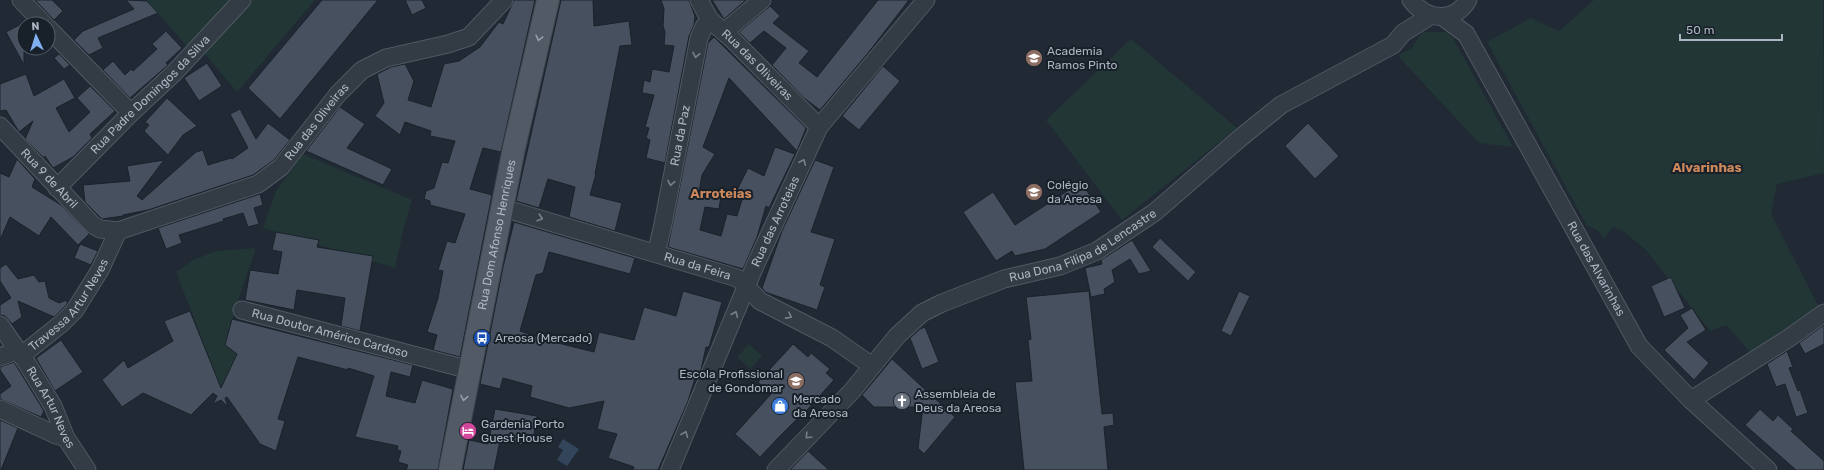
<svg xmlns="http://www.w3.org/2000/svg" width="1824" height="470" font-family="Rubik,sans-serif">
<rect width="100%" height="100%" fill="#202934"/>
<g fill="#223636">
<polygon points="142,0 232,0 187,46 147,1 144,2"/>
<polygon points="252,0 315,0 237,92 205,54"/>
<polygon points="1594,0 1823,0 1824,173 1777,184 1771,214 1819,307 1753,355 1726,325 1710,331 1646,250 1624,232 1613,227 1604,239 1596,229 1587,226 1487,42 1531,18 1559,31"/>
<polygon points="1422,32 1447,32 1453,38 1513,147 1479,143 1398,56 1412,48"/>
<polygon points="1131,39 1237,128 1122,220 1046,120"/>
<polygon points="303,154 412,200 404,227 395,268 263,228 276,191"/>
<polygon points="256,248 238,300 225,345 237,354 221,388 176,272 193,260 216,251"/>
<polygon points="749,344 762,356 750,369 737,357"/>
</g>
<polygon fill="#33455b" points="563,439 579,449 567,466 557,460 563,450 558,447"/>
<g fill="#46505e" stroke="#1a222b">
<polygon points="35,0 52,0 63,11 54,20"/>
<polygon points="126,0 147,1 158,13 98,38 103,48 89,55 74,40 83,31 134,9"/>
<polygon points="322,0 378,0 280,119 248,88"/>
<polygon points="405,0 422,0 426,8 412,15"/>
<polygon points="514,0 535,0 501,152 483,148 470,189 492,195 460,357 433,350 437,335 427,332 438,298 443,271 438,270 447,241 455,243 465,214 430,205 430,201 424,199 426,191 434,188 442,162 448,163 455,141 430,136 431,131 405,122 400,135 375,116 384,103 377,74 391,67 405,64 414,81 408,100 431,107 444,64 459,61 480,47 499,22 503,24"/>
<polygon points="561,0 593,0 594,26 629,21 632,45 620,46 595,174 596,174 590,195 622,203 615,231 569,217 575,187 548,179 539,208 516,201"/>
<polygon points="661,0 689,0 695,16 694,25 689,36 665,163 646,158 650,140 646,138 649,128 645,127 654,95 642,93 644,80 650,82 652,69 669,72 674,46 664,45 665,32 663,26 664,9"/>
<polygon points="712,0 746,0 724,19"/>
<polygon points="878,0 909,0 868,53 820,110 804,98 772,65 786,48 764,31 750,43 739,32 770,6 780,16 773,23 809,51 799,63 817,77"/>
<polygon points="27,21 30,24 24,24 24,65 6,32"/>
<polygon points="166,31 182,48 166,63 168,65 130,98 103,70 113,61 125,75 131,69 133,71 157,49 152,44"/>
<polygon points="714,37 806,128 797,151 729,78 703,147 715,154 702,175 699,192 721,196 719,209 705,207 700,230 721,236 727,214 737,216 743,196 736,192 748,168 764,176 775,147 795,154 769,208 766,206 757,237 743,269 668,247 708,43"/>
<polygon points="59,54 70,65 64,69 54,58"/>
<polygon points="207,63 222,86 199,101 184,78"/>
<polygon points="883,66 900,81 859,130 842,116"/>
<polygon points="26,74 34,96 64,79 75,98 56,108 69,132 90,112 77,98 90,86 115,111 90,134 92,138 73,157 53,168 45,156 44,158 25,139 33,121 19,132 6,110 0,111 0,84"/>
<polygon points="167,98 197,126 183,135 168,155 144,131 149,125 145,122"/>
<polygon points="340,107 365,124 347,148 392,169 383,185 306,151"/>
<polygon points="240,109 256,139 268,123 290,140 274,160 253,175 148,210 123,215 123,216 102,219 85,202 83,185 130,181 127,166 164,160 137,196 142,200 196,152 203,150 208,165 231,158 232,159 248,148 230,114"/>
<polygon points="1308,123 1339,156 1315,179 1285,146"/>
<polygon points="17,159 35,179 32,187 61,205 89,234 78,245 51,217 39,236 10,217 0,240 0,173 9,177"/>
<polygon points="815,160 834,167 811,232 835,239 820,285 825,287 817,310 765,292 762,288 782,231"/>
<polygon points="1081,182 1101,212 1045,249 1015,256 1012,251 996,261 963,212 993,192 1015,225"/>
<polygon points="260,194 263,205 254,208 259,224 248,227 243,213 223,219 224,221 179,235 182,243 166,249 158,228"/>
<polygon points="514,222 635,258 630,274 549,252 543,273 536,275 520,331 538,337 538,338 594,352 599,332 634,340 644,307 676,316 683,291 722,302 709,347 706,347 701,370 699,373 697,372 688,401 658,470 633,470 634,467 608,458 617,434 597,429 604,401 569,408 530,397 532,386 503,378 500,389 480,384 503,267"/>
<polygon points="276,232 319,240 317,247 373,256 360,331 341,326 345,298 297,290 294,310 245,300 250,270 278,274 282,252 272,250"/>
<polygon points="1160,238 1196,272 1188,281 1152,247"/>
<polygon points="1132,240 1151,271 1139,274 1130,259 1112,270 1115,282 1104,289 1105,294 1091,297 1085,268 1102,264 1101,260"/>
<polygon points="80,244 98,251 91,265 74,258"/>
<polygon points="6,264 18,279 34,275 39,282 45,281 49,298 59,303 67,300 67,304 54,317 18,301 22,317 12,324 5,316 0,315 0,305 11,298 0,281 0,268"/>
<polygon points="1671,277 1685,308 1664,317 1651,286"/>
<polygon points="1089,291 1102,414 1113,413 1114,425 1104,427 1108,470 1024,470 1015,382 1032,381 1028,340 1031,339 1026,297"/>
<polygon points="1239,291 1250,296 1231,336 1221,331"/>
<polygon points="1692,308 1706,330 1687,342 1709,363 1694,380 1664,350 1688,328 1680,315"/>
<polygon points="190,311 221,388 237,354 225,345 232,319 413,365 410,377 391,372 386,396 415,403 422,380 453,389 438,470 406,470 408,465 398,462 401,451 397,450 398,446 355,437 374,376 348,368 348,370 298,357 278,419 285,421 276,451 260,444 227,397 225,398 228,407 221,400 213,404 217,396 213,393 191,415 143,393 122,407 102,380 124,360 128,368 173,341 164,321"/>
<polygon points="1824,325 1824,344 1805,354 1799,343"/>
<polygon points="925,327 939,362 922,369 910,338 920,329"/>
<polygon points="61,340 83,372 55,391 36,358"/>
<polygon points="793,344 808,357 811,353 830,369 826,373 834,380 799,419 798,418 781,435 760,457 735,434 771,394 758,382"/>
<polygon points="1787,351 1793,367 1789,368 1798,391 1800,390 1808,413 1796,417 1785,384 1776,387 1767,364"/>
<polygon points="892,359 955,417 924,454 918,448 923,407 874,407 862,395"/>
<polygon points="14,362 44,411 41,417 0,399 0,394 11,386 0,370 0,367"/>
<polygon points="495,409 537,416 534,435 524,434 522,445 500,441 494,470 463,470 469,440 488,444"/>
<polygon points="1760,409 1773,421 1778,415 1793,429 1791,431 1824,461 1824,470 1796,470 1745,425"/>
<polygon points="0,420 18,428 1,470 0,470"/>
<polygon points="808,451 829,470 790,470"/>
</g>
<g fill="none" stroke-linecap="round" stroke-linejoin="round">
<defs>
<g id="minor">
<polyline points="21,0 44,24"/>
<path id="s1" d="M699 0 710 20 732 39 819 127"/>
<path d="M1411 0C1426 20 1454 24 1468 0"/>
<path id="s2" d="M1443 17 1466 34 1639 346 1691 400 1768 470"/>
<polyline points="48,28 131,113"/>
<polyline points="724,32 762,0"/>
<path id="s3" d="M0 126 93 225 100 229 118 231 258 184 281 167 338 94 362 70 386 58 448 44 469 37 504 0"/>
<path id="s4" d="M57 188 131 113 174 73 242 0"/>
<path id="s5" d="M503 208 734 277 739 279 760 301 832 338 872 366"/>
<path id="s6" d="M656 253 662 229 699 38 704 27 710 20"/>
<path id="s7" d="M242 310 470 370"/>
<path id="s8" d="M0 325 28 365 53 406 66 438 87 470"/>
<path id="s9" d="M0 357 13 352 27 351 62 323 75 310 100 270 118 231"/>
<polyline points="1691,400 1789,338 1824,313"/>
<polyline points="0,409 56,435 66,438"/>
<path id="s10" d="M670 470 754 268 819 127 926 0"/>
<path id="s11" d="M776 470 852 391 897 336 922 313 942 303 1004 279 1060 266 1097 251 1155 212 1239 139 1281 105 1393 45 1403 33 1430 16"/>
</g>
<g id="major">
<path id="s12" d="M450 470 514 148 548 0"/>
</g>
</defs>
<use href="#minor" stroke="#505963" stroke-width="19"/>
<use href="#major" stroke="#3c444e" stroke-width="24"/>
<use href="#minor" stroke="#333b45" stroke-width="17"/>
<use href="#major" stroke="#515a65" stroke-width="22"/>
</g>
<defs><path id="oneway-chevron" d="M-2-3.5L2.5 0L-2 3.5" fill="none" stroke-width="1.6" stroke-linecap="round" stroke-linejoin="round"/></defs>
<g stroke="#959fab">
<use href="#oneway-chevron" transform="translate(539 38) rotate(104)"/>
<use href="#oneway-chevron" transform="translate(464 398) rotate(101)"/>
</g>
<g stroke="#767f8a">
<use href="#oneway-chevron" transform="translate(696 55) rotate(101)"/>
<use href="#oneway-chevron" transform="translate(803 162) rotate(-65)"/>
<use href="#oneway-chevron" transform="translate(671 183) rotate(101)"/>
<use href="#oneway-chevron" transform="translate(540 218) rotate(17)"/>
<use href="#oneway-chevron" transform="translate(735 314) rotate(-67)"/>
<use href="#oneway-chevron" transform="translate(789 316) rotate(28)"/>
<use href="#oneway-chevron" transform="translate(685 434) rotate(-68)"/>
<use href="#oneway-chevron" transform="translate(808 436) rotate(134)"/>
</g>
<defs>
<symbol id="school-disc" viewBox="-11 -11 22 22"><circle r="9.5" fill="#8d6e63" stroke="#182029"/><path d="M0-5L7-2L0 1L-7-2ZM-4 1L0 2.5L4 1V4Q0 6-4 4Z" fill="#fff"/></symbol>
<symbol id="bus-disc" viewBox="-11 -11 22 22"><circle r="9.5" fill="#1a4fb4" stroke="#182029"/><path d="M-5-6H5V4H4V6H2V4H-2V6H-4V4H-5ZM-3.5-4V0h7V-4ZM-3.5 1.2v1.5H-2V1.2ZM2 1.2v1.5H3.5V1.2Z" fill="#fff"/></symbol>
<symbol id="church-disc" viewBox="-11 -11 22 22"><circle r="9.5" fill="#6b7280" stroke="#182029"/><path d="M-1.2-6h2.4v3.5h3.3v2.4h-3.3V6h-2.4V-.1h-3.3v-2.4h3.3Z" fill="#fff"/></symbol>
<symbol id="shop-disc" viewBox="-11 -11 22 22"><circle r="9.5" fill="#3f7fe0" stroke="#182029"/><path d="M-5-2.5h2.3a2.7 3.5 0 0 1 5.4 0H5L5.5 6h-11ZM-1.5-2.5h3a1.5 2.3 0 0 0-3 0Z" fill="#fff"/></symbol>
<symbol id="hotel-disc" viewBox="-11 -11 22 22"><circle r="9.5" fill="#d1479c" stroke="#182029"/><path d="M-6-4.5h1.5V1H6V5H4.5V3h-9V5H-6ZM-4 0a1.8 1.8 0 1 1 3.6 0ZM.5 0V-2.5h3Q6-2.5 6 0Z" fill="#fff"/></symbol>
</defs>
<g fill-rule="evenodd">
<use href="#school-disc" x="1024" y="48" width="20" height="20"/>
<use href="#school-disc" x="1024" y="182" width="20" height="20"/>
<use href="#bus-disc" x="472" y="328" width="20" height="20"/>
<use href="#school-disc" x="786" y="371" width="20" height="20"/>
<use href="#church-disc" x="892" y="391" width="20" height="20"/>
<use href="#shop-disc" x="770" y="396" width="20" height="20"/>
<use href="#hotel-disc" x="458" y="421" width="20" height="20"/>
</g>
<g text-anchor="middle" stroke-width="4" stroke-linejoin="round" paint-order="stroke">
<g font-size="12" fill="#acb6c2" stroke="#182029" text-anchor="start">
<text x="1047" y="55">Academia<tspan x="1047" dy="14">Ramos Pinto</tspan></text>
<text x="1047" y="189">Colégio<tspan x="1047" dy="14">da Areosa</tspan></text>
<text x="495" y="342">Areosa (Mercado)</text>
<text x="783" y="378" text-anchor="end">Escola Profissional<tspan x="783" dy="14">de Gondomar</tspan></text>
<text x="915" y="398">Assembleia de<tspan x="915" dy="14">Deus da Areosa</tspan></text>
<text x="793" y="403">Mercado<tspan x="793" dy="14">da Areosa</tspan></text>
<text x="481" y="428">Gardenia Porto<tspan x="481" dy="14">Guest House</tspan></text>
</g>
<g font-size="12" fill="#acb6c2" stroke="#182029">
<text dy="4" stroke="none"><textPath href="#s1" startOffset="88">Rua das Oliveiras</textPath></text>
<text dy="4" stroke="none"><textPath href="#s4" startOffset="132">Rua Padre Domingos da Silva</textPath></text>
<text dy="4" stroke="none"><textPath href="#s3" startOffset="396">Rua das Oliveiras</textPath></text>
<text dy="4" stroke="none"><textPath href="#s6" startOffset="120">Rua da Paz</textPath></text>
<text dy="4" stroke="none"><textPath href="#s3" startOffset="72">Rua 9 de Abril</textPath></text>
<text dy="4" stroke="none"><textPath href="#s10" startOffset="270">Rua das Arroteias</textPath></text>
<text dy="4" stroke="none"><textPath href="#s12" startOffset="240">Rua Dom Afonso Henriques</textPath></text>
<text dy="4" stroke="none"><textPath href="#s11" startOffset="390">Rua Dona Filipa de Lencastre</textPath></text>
<text dy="4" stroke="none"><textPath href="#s5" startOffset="203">Rua da Feira</textPath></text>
<text dy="4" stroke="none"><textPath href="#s2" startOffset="297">Rua das Alvarinhas</textPath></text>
<text dy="4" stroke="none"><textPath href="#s9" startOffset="91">Travessa Artur Neves</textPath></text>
<text dy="4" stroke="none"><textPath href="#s7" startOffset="91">Rua Doutor Américo Cardoso</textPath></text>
<text dy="4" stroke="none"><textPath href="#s8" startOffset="97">Rua Artur Neves</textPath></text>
</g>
<g font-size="13" font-weight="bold" fill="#cd895c" stroke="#182029">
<text x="1707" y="172">Alvarinhas</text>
<text x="721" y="198">Arroteias</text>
</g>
</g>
<g transform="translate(36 36) rotate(356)"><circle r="19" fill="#182029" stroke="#535c66"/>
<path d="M0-3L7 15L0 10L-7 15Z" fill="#81b1f2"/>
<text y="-6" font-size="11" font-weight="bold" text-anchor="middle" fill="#acb6c2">N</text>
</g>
<path d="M1680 34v6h102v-6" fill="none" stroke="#acb6c2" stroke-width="2"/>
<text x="1686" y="34" font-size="12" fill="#acb6c2" stroke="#182029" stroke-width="3" paint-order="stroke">50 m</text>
</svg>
